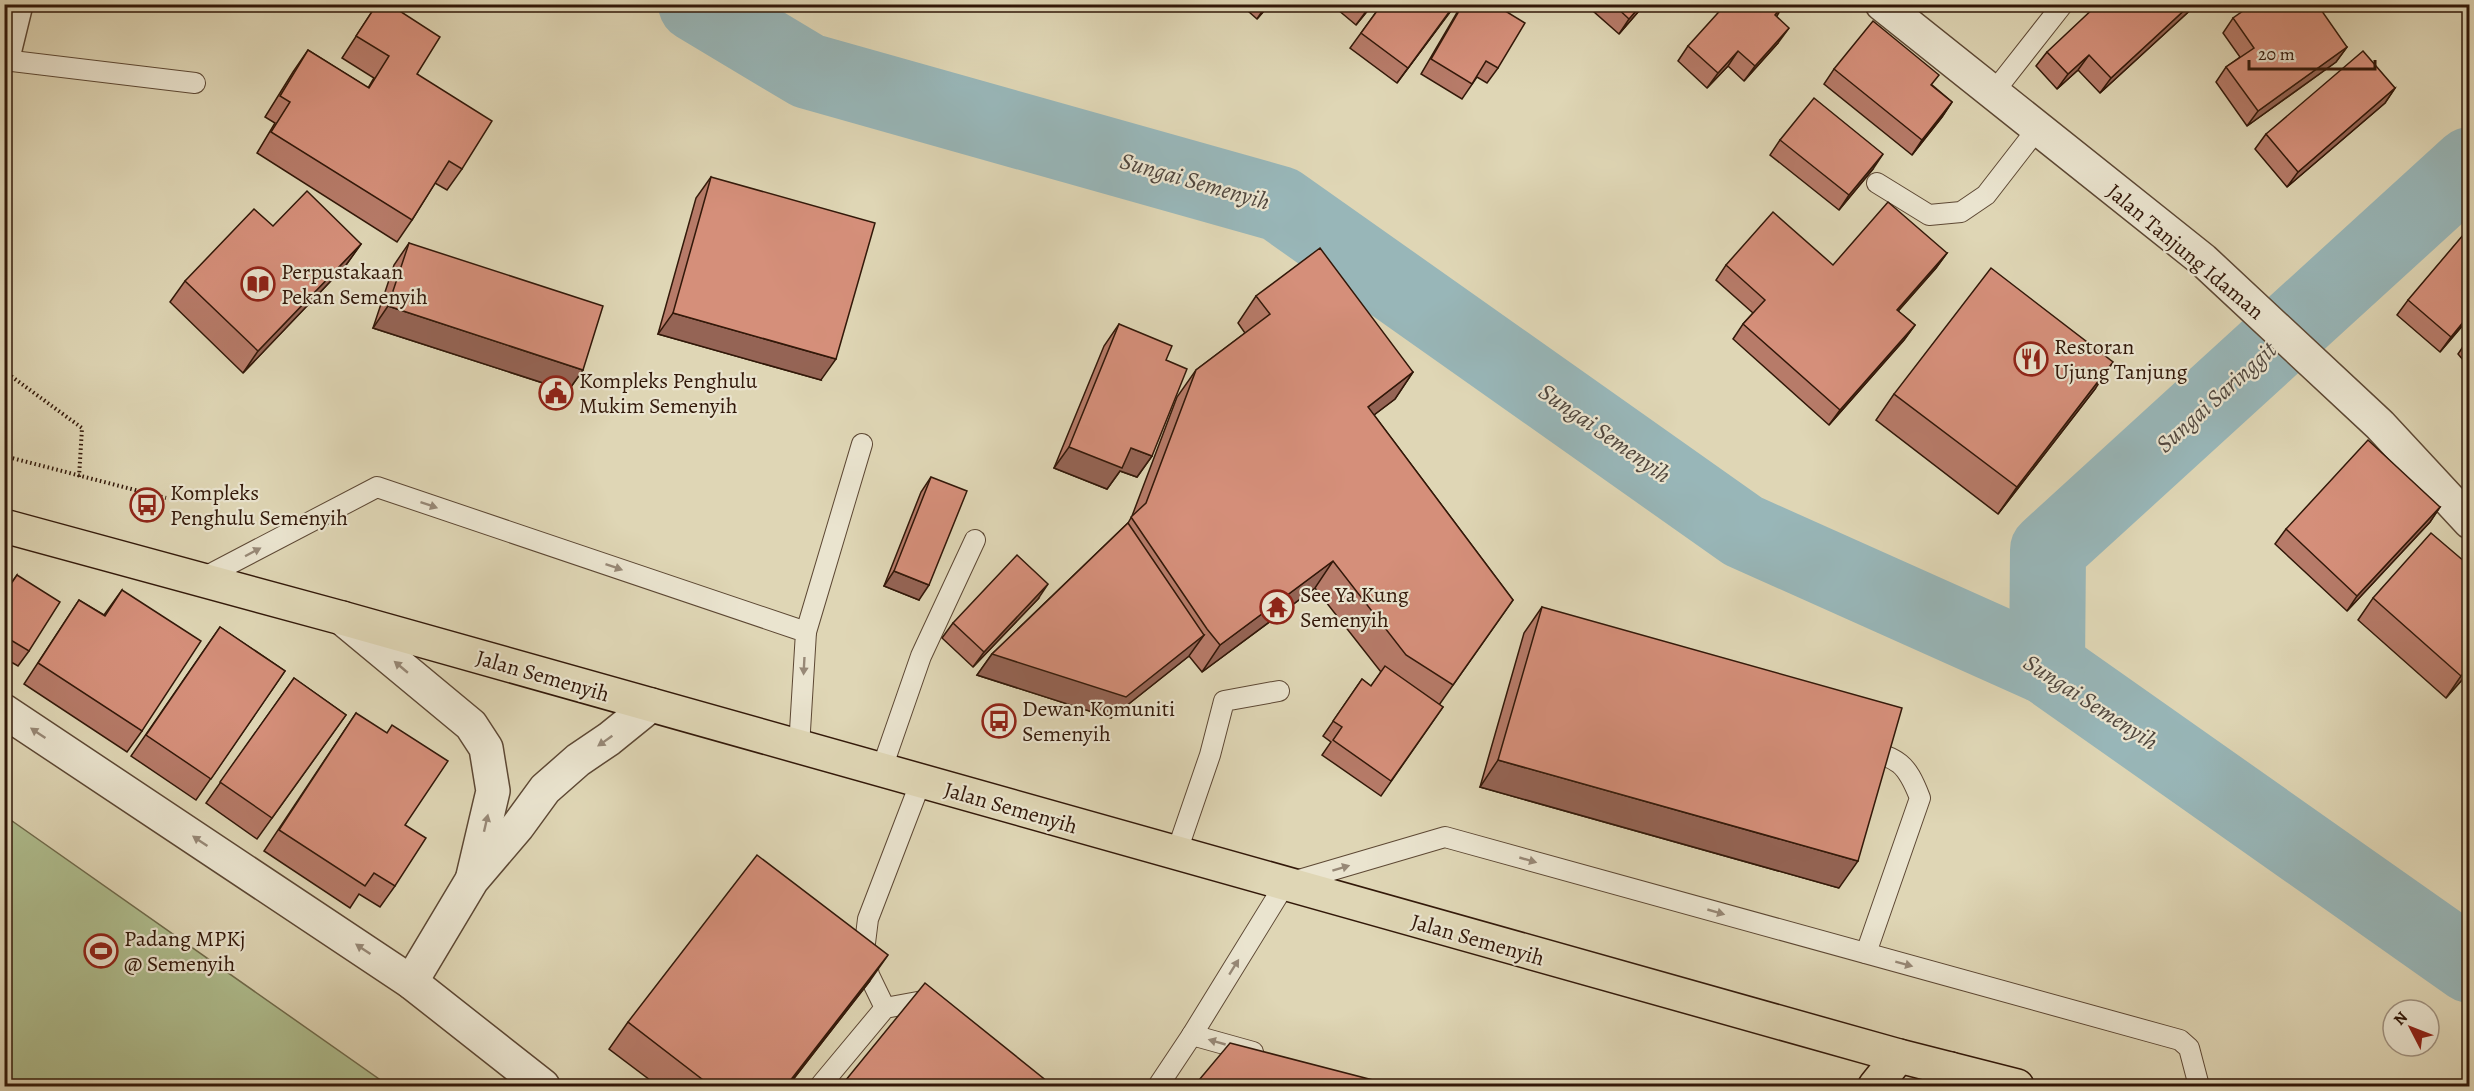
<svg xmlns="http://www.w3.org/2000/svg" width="2474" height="1091" font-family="Alegreya,serif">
<rect width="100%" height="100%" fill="#dfd6b5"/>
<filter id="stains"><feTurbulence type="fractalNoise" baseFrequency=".00333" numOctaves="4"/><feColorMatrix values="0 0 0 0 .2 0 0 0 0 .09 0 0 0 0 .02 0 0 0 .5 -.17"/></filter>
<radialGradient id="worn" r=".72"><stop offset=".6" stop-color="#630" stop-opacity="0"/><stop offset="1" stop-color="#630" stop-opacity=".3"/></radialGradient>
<polygon fill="#afbe8f" stroke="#706b4c" stroke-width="1.5" points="5,816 389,1086 5,1086"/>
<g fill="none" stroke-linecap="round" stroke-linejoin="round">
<g stroke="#98b6b8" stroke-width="76">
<polyline points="696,4 808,71 1280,204 1743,531 2047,667 2470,965"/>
<polyline points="2047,667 2048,550 2470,165"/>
</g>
<defs>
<g id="lane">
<polyline points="4,60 195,83"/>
<polyline points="1993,93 2063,4"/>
<polyline points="1877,183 1929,215 1961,212 1986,195 2038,128"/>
<polyline points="201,579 377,487 806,632 799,747"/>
<polyline points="806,632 862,444"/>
<path d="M1863 749C1899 759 1906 762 1920 798L1866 953"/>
<polyline points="881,771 921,656 975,540"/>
<polyline points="1176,854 1210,755 1224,701 1279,691"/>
<polyline points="885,1008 869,975 864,951 868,919 921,781"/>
<polyline points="1192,1035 1253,1052"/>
<polyline points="820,1086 885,1008 923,1001 930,1007"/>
<polyline points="1158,1086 1192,1035 1285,884 1445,837 2180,1040 2189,1048 2199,1086"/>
</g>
<g id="street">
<polyline points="1882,4 2203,260 2380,425 2470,522"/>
<polyline points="4,53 16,4"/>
<polyline points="342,618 471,725 486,748 493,791 473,876"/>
<polyline points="4,711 411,982 543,1086"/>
<polyline points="411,982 472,880 518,826 545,789 578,760 609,739 651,705"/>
</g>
<polyline id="secondary" points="1937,1086 1950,1069"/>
<g id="primary">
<polyline points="4,526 342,618 1899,1056 2017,1086"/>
<polyline points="1875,1086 1899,1056"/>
</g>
</defs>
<use href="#lane" stroke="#5d4834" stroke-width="22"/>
<use href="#street" stroke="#5d4834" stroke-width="36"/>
<use href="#secondary" stroke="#321809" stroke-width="36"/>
<use href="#primary" stroke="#321809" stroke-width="36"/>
<g stroke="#321809" stroke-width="4" stroke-dasharray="1.5 3" stroke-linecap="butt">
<polyline points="4,371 82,428 79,477"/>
<polyline points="4,456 166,498"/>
</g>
<use href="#lane" stroke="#eae4cf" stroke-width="20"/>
<use href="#street" stroke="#eae4cf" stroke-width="33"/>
<use href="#secondary" stroke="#eae4cf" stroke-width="33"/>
<use href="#primary" stroke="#dfd6b5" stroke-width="33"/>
</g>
<g fill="#b77b69" stroke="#321809" stroke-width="1.5">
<polygon points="377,4 417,74 462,169 447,190 435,183 412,220 397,242 257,153 275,123 265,117 293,72 308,50 368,88 374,78 342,58"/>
<polygon points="1240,4 1270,4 1257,19"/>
<polygon points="1331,4 1373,4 1356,25"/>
<polygon points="1382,4 1456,4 1397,83 1350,48"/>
<polygon points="1462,4 1494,4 1498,68 1487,83 1477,77 1462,99 1421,74"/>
<polygon points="1597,4 1645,4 1619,34 1593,11"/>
<polygon points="2197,4 2100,93 2078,70 2057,89 2036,66 2047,52"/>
<polygon points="1776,17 1778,43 1744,81 1728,66 1707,88 1678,61 1688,46"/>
<polygon points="2233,18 2347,47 2336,62 2247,126 2216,82 2226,67 2240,57 2223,33"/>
<polygon points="1834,69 1932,85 1952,102 1942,117 1912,155 1824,84"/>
<polygon points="2395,88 2385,103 2287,187 2255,149 2266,134"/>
<polygon points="1780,140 1873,169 1839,210 1770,155"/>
<polygon points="711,177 821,380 658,334 696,198"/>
<polygon points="273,226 361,244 346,265 243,373 170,302 185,281"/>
<polygon points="409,243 583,370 568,391 373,328 394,265"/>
<polygon points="1947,253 1936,268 1898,311 1915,325 1904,340 1829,425 1733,339 1743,324 1753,313 1716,280 1726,265 1833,265"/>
<polygon points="1256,296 1413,372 1395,399 1374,415 1513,600 1439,705 1443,707 1381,796 1322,755 1331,742 1323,736 1362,679 1371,686 1381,672 1315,588 1202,672 1189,656 1111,718 977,675 992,654 1128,523 1132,516 1177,397 1196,370 1245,333 1238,323"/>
<polygon points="2408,300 2469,318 2440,352 2397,315"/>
<polygon points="1119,324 1166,360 1152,456 1137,477 1120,471 1107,489 1054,468 1104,346"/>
<polygon points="2469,338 2469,367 2458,354"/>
<polygon points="2095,389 1998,514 1876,420 1894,394"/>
<polygon points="931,477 919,600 884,586 921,492"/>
<polygon points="2440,507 2430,522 2347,611 2275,544 2286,529"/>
<polygon points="2465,562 2469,672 2446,698 2358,620 2373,598"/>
<polygon points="17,575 29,651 18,666 4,658 4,593"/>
<polygon points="122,590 142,731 127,752 24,684 79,600 104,615"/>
<polygon points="1038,599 973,667 942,638 953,623"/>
<polygon points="1542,607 1839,888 1480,787 1524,633"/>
<polygon points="220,627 285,671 196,800 131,756"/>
<polygon points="294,678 346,715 257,839 206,803"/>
<polygon points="356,713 405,825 395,886 380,907 359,894 350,908 264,851"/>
<polygon points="869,982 788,1086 658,1086 609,1049 628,1022"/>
</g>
<g fill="#956455" stroke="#321809" stroke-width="1.5">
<polygon points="1267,4 1270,4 1257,19"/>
<polygon points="1371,4 1373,4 1356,25 1367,10"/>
<polygon points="1455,4 1456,4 1397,83 1408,68"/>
<polygon points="1642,4 1645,4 1619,34 1629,19"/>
<polygon points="1784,4 1777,16 1764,30 1775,15"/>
<polygon points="2191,4 2197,4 2100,93 2111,78"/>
<polygon points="1789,28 1778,43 1744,81 1755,66"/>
<polygon points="2347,47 2336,62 2247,126 2258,111"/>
<polygon points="1738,51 1728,66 1707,88 1718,73"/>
<polygon points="2089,55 2078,70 2057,89 2068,74"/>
<polygon points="2395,88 2385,103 2287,187 2298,172"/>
<polygon points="1952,102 1942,117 1912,155 1922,140"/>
<polygon points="1883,154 1873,169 1839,210 1849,195"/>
<polygon points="361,244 346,265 243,373 258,351"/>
<polygon points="1947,253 1936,268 1886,325 1897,310"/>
<polygon points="388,306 583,370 568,391 373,328"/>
<polygon points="673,313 836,359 821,380 658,334"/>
<polygon points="2469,315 2469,318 2440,352 2451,337"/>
<polygon points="1915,325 1904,340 1829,425 1840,410"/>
<polygon points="2113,362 2095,389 1998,514 2017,487"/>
<polygon points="1413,372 1395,399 1350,433 1368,407"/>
<polygon points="1069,447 1131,448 1152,456 1137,477 1120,471 1107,489 1054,468"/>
<polygon points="2440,507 2430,522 2347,611 2357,596"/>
<polygon points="1333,561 1315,588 1202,672 1220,645"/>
<polygon points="894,571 929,585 919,600 884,586"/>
<polygon points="1048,584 1038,599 973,667 984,652"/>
<polygon points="1204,635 1189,656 1111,718 977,675 992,654"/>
<polygon points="2469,667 2469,672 2446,698 2461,676"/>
<polygon points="1498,760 1858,861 1839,888 1480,787"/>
<polygon points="888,955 869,982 788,1086 786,1086"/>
</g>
<g fill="#d58f7a" stroke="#321809" stroke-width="1.5">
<polygon points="377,4 389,4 440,37 417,74 492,121 462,169 449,161 412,220 271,132 290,102 280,96 308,50 369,88 389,56 356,36"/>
<polygon points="1360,4 1371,4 1367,10"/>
<polygon points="1382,4 1455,4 1408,68 1361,33"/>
<polygon points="1463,4 1494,4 1525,23 1498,68 1486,61 1472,84 1431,59"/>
<polygon points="1613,4 1642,4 1629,19"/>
<polygon points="1726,4 1784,4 1775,15 1789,28 1755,66 1738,51 1718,73 1688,46"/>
<polygon points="2098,4 2191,4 2111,78 2089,55 2068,74 2047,52"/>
<polygon points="2253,4 2317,4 2347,47 2258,111 2226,67 2254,48 2233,18"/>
<polygon points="1873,21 1939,75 1931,85 1952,102 1922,140 1834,69"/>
<polygon points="2363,51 2395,88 2298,172 2266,134"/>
<polygon points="1814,98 1883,154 1849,195 1780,140"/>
<polygon points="711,177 875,223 836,359 673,313"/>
<polygon points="307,191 361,244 258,351 185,281 254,209 273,226"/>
<polygon points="1888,202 1947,253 1897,310 1915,325 1840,410 1743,324 1765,300 1726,265 1773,212 1833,265"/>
<polygon points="2469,228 2469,315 2451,337 2408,300"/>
<polygon points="409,243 603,306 583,370 388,306"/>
<polygon points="1320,248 1413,372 1368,407 1513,600 1453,685 1406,655 1333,561 1220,645 1207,629 1131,517 1146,503 1196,370 1270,314 1256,296"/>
<polygon points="1991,268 2113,362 2017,487 1894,394"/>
<polygon points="1119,324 1172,346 1166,360 1187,369 1152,456 1131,448 1122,468 1069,447"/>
<polygon points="2368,440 2440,507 2357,596 2286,529"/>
<polygon points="931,477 967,491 929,585 894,571"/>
<polygon points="1128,523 1204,635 1126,697 992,654"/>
<polygon points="2431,533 2465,562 2469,557 2469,667 2461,676 2373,598"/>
<polygon points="1017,555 1048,584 984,652 953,623"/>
<polygon points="17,575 60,602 29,651 4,636 4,594"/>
<polygon points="122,590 201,641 142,731 38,663 79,600 105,616"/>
<polygon points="1542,607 1902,708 1858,861 1498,760"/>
<polygon points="220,627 285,671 211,779 146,735"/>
<polygon points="1385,666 1443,707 1391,781 1333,740 1342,727 1333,721 1362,679 1371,686"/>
<polygon points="294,678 346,715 272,818 220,782"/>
<polygon points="356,713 387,733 392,725 448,761 405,825 426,838 395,886 374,873 365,886 279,830"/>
<polygon points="757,855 888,955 786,1086 711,1086 628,1022"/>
<polygon points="925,983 1053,1086 841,1086"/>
<polygon points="1230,1043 1396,1086 1194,1086"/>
</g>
<defs><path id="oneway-solid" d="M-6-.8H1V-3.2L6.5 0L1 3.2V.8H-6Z" transform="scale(1.5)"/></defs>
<g fill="#978876">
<use href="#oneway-solid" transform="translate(429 505) rotate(19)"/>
<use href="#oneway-solid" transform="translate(253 552) rotate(-28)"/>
<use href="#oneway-solid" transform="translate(614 567) rotate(19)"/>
<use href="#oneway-solid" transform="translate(804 666) rotate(93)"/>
<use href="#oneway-solid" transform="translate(401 667) rotate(-140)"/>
<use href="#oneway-solid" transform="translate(38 733) rotate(-146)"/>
<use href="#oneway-solid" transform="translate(605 741) rotate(145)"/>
<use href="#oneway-solid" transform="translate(486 823) rotate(-77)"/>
<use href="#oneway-solid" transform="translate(200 841) rotate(-146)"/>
<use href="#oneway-solid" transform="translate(1528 860) rotate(16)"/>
<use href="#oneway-solid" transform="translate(1341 868) rotate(-17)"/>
<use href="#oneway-solid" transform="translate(1716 912) rotate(16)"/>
<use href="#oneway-solid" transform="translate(363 949) rotate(-146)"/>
<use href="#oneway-solid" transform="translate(1904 964) rotate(15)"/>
<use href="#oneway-solid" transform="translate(1234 967) rotate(-58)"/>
<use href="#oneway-solid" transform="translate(1217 1042) rotate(-164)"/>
</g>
<defs>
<symbol id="library-ring" viewBox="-11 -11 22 22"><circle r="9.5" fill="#eae4cf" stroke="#8f2418" stroke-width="1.5"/><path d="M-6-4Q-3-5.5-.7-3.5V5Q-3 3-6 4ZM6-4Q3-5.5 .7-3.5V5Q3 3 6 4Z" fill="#8f2418"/></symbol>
<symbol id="restaurant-ring" viewBox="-11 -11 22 22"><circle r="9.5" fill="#eae4cf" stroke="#8f2418" stroke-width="1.5"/><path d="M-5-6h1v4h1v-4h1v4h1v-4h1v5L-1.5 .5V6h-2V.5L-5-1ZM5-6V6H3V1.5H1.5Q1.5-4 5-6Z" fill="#8f2418"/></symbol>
<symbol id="civic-ring" viewBox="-11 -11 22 22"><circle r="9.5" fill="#eae4cf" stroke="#8f2418" stroke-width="1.5"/><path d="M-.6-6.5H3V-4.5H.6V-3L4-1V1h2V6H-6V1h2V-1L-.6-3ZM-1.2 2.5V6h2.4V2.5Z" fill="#8f2418"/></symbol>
<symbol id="bus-ring" viewBox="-11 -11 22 22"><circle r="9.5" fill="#eae4cf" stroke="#8f2418" stroke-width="1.5"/><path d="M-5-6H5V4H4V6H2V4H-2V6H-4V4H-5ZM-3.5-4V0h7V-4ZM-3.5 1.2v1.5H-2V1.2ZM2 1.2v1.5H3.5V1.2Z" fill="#8f2418"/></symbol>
<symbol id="temple-ring" viewBox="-11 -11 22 22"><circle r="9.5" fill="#eae4cf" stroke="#8f2418" stroke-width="1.5"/><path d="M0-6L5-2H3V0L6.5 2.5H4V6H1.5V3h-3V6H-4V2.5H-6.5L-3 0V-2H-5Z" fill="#8f2418"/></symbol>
<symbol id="stadium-ring" viewBox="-11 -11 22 22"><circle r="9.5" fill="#eae4cf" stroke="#8f2418" stroke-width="1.5"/><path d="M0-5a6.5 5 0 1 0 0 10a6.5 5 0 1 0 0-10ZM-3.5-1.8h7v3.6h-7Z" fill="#8f2418"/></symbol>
</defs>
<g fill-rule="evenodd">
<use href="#library-ring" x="239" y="265" width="38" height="38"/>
<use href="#restaurant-ring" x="2012" y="340" width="38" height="38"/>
<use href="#civic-ring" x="537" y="374" width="38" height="38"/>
<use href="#bus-ring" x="128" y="486" width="38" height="38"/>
<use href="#temple-ring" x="1258" y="588" width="38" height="38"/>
<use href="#bus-ring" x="980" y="702" width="38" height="38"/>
<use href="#stadium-ring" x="82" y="932" width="38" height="38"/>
</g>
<g text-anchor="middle" stroke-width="4.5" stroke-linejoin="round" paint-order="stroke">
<g font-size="22" fill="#321809" stroke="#eae4cf">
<text transform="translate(2186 251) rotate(40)" y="8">Jalan Tanjung Idaman</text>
<text transform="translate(543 675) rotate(16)" y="8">Jalan Semenyih</text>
<text transform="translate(1011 807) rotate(16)" y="8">Jalan Semenyih</text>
<text transform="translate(1478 939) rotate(16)" y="8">Jalan Semenyih</text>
</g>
<g font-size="22" fill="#321809" stroke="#eae4cf" text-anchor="start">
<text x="281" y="279">Perpustakaan<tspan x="281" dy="25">Pekan Semenyih</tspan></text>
<text x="2054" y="354">Restoran<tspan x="2054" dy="25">Ujung Tanjung</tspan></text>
<text x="579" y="388">Kompleks Penghulu<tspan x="579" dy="25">Mukim Semenyih</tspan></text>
<text x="170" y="500">Kompleks<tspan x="170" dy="25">Penghulu Semenyih</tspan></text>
<text x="1300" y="602">See Ya Kung<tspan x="1300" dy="25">Semenyih</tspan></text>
<text x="1022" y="716">Dewan Komuniti<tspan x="1022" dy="25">Semenyih</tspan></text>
<text x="124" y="946">Padang MPKj<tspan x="124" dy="25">@ Semenyih</tspan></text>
</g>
<g font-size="24" font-style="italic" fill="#51473e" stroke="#eae4cf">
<text transform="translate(1195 181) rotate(16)" y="8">Sungai Semenyih</text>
<text transform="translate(2216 397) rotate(-42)" y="8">Sungai Saringgit</text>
<text transform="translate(1605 433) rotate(35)" y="8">Sungai Semenyih</text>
<text transform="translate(2091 702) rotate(33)" y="8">Sungai Semenyih</text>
</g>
</g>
<rect width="2474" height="1091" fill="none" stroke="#dfd6b5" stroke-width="24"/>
<rect x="6" y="6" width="2462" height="1079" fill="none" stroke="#321809" stroke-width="3"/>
<rect x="12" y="12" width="2450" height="1067" fill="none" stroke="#321809" stroke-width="1.5"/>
<g transform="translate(2411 1028) rotate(312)"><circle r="28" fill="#eae4cf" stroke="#a09280" stroke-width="1.5"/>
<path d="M0-4.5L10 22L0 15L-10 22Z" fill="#8f2418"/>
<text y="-9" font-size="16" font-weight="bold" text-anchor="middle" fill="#321809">N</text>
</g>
<path d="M2249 60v9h126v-9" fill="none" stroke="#321809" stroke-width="3"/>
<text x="2258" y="60" font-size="18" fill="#321809" stroke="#eae4cf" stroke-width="4.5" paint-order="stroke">20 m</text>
<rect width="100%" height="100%" filter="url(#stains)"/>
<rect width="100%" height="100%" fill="url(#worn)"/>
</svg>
